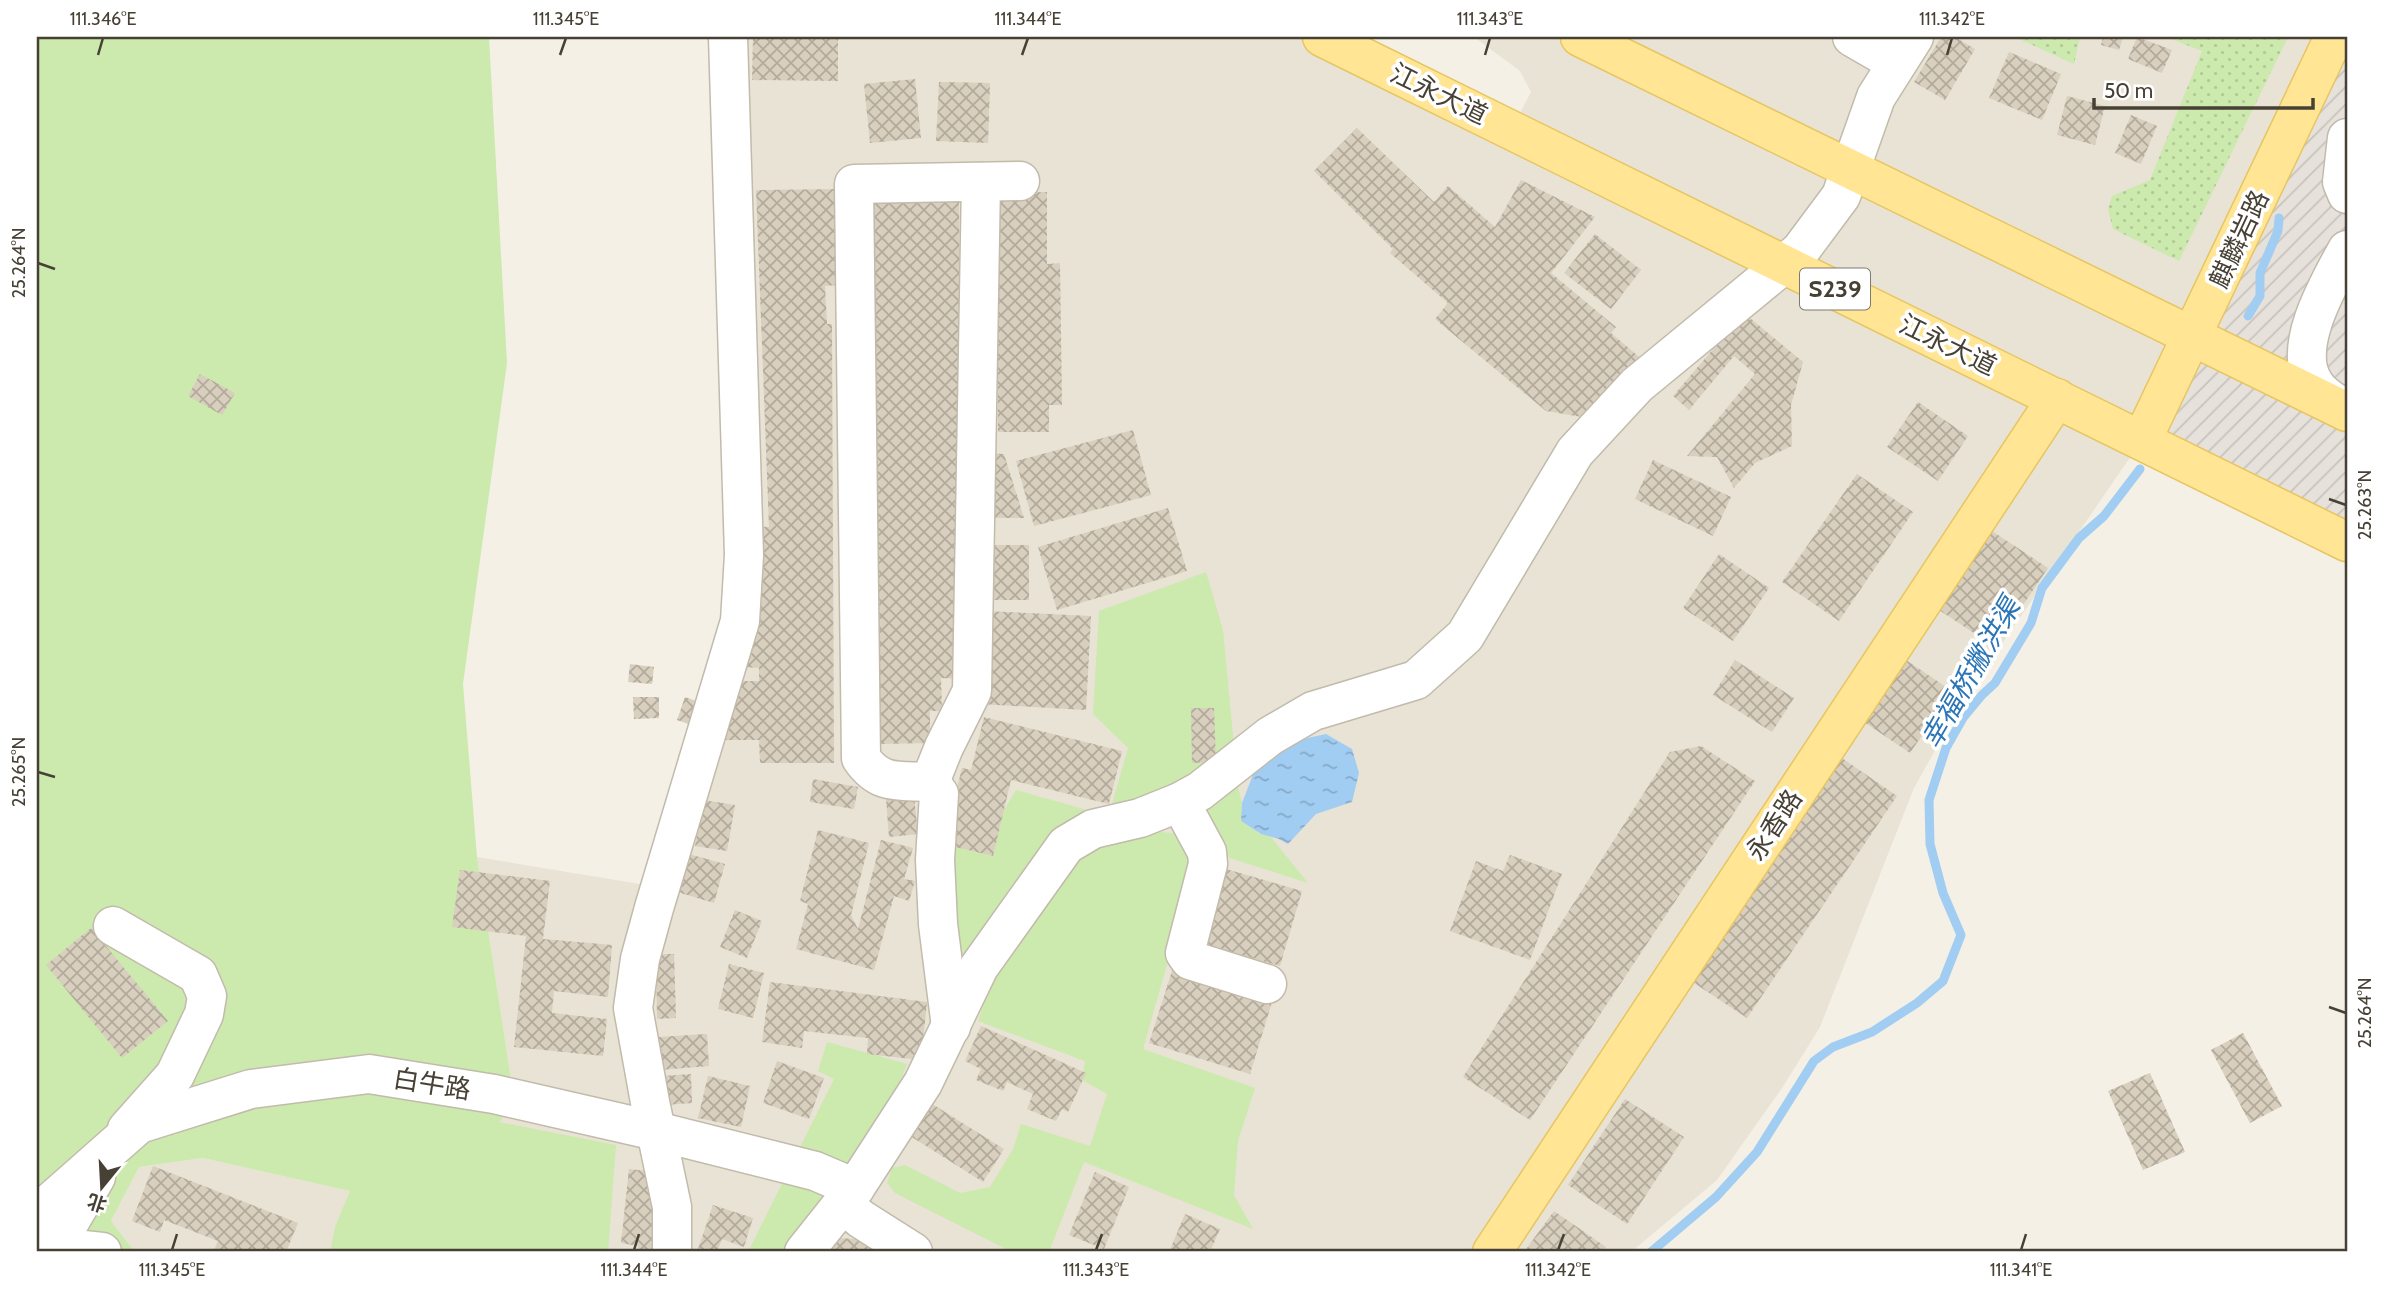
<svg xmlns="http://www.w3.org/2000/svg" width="2384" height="1289" font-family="Cabin,'Noto Sans SC',sans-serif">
<defs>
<pattern id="industrial-furrows" width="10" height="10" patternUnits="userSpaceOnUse" patternTransform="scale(1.75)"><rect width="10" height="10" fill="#e6e2db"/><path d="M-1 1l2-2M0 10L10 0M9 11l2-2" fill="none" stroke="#c7c3bd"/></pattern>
<pattern id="garden-dots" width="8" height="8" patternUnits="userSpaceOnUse" patternTransform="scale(1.75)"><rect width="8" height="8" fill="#cce9ae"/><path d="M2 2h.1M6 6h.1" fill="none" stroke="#b1c996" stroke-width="1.8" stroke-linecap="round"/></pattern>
<pattern id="water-ripples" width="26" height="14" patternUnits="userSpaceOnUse" patternTransform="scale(1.75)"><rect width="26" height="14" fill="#a1cdf2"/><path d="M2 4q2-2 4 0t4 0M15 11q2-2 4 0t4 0" fill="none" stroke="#85a8c5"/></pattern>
<pattern id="building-cross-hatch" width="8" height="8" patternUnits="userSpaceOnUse" patternTransform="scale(1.75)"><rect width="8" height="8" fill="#d9cfbe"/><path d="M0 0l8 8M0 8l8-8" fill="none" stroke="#b2aa9b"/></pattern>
</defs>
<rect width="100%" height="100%" fill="#f4f0e6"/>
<polygon fill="#e8e3d4" points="719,37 1322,37 1511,130 1531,92 1520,71 1474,37 2334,37 2142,440 1964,699 1914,788 1820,1027 1784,1085 1717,1180 1631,1252 135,1252 111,1221 139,1167 203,1158 350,1191 515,1106 477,857 658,887 735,644"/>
<polygon fill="url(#industrial-furrows)" points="2347,37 2347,542 2142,440"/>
<g fill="#cce9ae">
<polygon points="37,37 489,37 507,363 463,684 477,857 515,1106 499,1122 616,1145 608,1252 330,1252 335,1227 350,1191 203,1158 139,1167 111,1221 135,1252 37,1252"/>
<polygon points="1206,572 1223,630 1235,757 1048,847 1008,891 956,996 943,844 993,856 1003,812 1016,790 1101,814 1111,808 1128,748 1093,714 1099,611"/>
<polygon points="1237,784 1242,803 1241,821 1260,834 1270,836 1308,883 1230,858 1213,843 1203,820 1209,803"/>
<polygon points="1155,831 1177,834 1196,862 1143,1049 1255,1088 1238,1141 1234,1195 1253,1229 1084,1162 1049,1252 1012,1252 895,1193 887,1183 892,1168 905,1165 960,1193 990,1187 1013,1149 1021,1124 1090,1146 1107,1094 1082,1080 1085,1061 978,1021 999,958 1083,854 1122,834"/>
<polygon points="827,1042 907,1064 893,1101 841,1184 780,1252 748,1252 834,1079 818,1071"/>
</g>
<g fill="url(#garden-dots)">
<polygon points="2015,37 2080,37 2074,64"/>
<polygon points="2166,37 2288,37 2179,261 2113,229 2108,209 2112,196 2150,180 2202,51"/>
</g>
<polygon fill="url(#water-ripples)" points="1326,734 1352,749 1359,773 1352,802 1316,814 1288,844 1279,839 1261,834 1241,821 1242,803 1259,759 1303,739"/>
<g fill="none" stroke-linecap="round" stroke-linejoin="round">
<g stroke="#a1cdf2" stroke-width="9">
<polyline points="2248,316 2260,296 2260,273 2278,231 2279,218"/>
<polyline points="1651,1252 1716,1197 1757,1152 1814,1061 1833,1047 1872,1032 1917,1003 1943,981 1961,935 1943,893 1930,844 1929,800 1946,748 1963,718 1982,695 1995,683 2031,623 2042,588 2079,538 2104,516 2140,469"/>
</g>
</g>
<g fill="url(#building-cross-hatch)">
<polygon points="753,37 838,37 838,81 752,80"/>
<polygon points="1941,37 1955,37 1975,49 1945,100 1914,82"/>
<polygon points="2103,37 2123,37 2119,50 2101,45"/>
<polygon points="2137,37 2172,50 2162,73 2128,59"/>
<polygon points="2009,52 2061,74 2042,120 1989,98"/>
<polygon points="915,79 921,138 870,143 864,84"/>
<polygon points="939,82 990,83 988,143 936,141"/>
<polygon points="2067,96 2105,106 2095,145 2057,135"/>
<polygon points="2131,115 2157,126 2141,164 2115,153"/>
<polygon points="1357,128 1434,202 1448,186 1495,227 1521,180 1595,217 1551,273 1616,327 1611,333 1644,361 1594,419 1546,411 1435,319 1448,303 1390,253 1393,249 1314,171"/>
<polygon points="836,189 838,285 825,286 827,324 832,324 834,763 760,763 759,740 724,740 724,681 759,681 759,668 744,667 743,526 769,527 756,190"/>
<polygon points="1047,192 1047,264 1060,263 1062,405 1049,405 1049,432 998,432 996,193"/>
<polygon points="873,199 959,199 963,679 941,678 942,711 930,711 930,743 878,744"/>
<polygon points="1595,234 1641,270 1611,309 1564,273"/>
<polygon points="1744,313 1803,362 1791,405 1792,446 1755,463 1734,488 1717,457 1687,456 1755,374 1734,356 1689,410 1673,396"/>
<polygon points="200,374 235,393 222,415 188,396"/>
<polygon points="1918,402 1968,436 1938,481 1887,447"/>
<polygon points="1133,430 1151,495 1034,526 1016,461"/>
<polygon points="983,453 1004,454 1024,518 983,518"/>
<polygon points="1653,460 1731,497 1713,536 1635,499"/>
<polygon points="1857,474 1913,512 1839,621 1782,582"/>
<polygon points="1168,508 1187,571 1057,610 1038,547"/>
<polygon points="1992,531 2048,568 1995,647 1939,610"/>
<rect x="986" y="545" width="43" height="55"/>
<polygon points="1719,554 1769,588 1733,641 1683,608"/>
<polygon points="985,611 1091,616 1086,710 980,704"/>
<polygon points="1735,660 1794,698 1772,732 1713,695"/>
<polygon points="1906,660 1952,691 1910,753 1864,722"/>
<polygon points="630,664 654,667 652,684 628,682"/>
<polygon points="633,697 659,697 659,718 634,719"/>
<polygon points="685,697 702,703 694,726 677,720"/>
<polygon points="1191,708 1214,708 1216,762 1192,763"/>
<polygon points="984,717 1122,751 1109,804 1011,780 993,856 943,844 962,768 971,770"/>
<polygon points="1701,746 1755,781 1530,1120 1463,1077 1670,752"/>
<polygon points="1842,758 1897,796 1747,1018 1691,981"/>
<polygon points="813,779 858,787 854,809 810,802"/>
<polygon points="914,796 918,834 889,837 886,798"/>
<polygon points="703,800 735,805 727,851 695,846"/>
<polygon points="818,830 869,843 851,915 858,929 881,840 913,848 904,879 915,881 909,901 894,896 874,970 796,949 808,904 800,901"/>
<polygon points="685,853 725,864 714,903 674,891"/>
<polygon points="1510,855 1562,874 1530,960 1450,931 1476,861 1503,871"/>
<polygon points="1219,867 1302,891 1280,966 1198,942"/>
<polygon points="460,870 550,881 543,939 612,945 608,997 554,991 552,1013 607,1019 603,1056 514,1047 526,936 452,927"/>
<polygon points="735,910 762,921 747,958 720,947"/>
<polygon points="91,928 168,1021 122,1058 46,965"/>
<polygon points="656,954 674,954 676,1018 657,1019"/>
<polygon points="729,964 764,973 753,1018 718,1009"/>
<polygon points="1173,968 1273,999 1250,1074 1149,1043"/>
<polygon points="770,982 927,1002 921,1060 867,1054 868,1038 804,1031 802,1048 762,1042"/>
<polygon points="981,1026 1086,1073 1068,1112 1062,1109 1056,1121 1027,1109 1033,1094 1007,1082 1003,1091 976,1080 981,1069 965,1061"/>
<polygon points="2243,1033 2282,1106 2250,1123 2211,1050"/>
<polygon points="707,1034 709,1066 660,1070 658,1037"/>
<polygon points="777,1061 824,1078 809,1119 763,1103"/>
<polygon points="2150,1073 2185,1152 2143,1170 2108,1091"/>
<polygon points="691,1074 692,1103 665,1105 663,1076"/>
<polygon points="708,1076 750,1086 741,1127 698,1118"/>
<polygon points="1625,1099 1684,1137 1627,1224 1568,1185"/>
<polygon points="929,1102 1004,1149 983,1182 907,1134"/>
<polygon points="153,1166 298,1223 286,1252 246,1252 239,1250 238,1252 213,1252 218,1241 164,1220 160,1232 132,1221"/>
<polygon points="629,1169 664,1173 653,1252 637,1252 638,1246 621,1243"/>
<polygon points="1095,1172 1129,1187 1104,1249 1069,1235"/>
<polygon points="713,1205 753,1218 744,1247 722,1239 717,1252 697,1252"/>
<polygon points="1554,1211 1606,1247 1602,1252 1524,1252"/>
<polygon points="1185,1214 1220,1229 1210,1252 1169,1252"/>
<polygon points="838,1238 872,1240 891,1252 818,1252"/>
</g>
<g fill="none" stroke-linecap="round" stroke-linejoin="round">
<defs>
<g id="minor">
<polyline points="1852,37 1897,63"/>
<polyline points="2347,138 2342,182 2347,194"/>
<path d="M2343 408C2333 401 2320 394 2314 383 2291 347 2329 283 2347 250"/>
<polyline points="930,782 944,747 972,691 981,182"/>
<polyline points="1180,802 1207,852 1208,864 1185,953 1190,960 1267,984"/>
<polyline points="113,926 198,975 207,996 204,1014 175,1075 127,1129"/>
<path d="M951 1027 938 924 935 860 939 794 930 782C899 780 880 786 861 758L854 184 1020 181"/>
<polyline points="843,1204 861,1219 913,1252"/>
<polyline points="37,1214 139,1124 251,1089 369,1074 494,1094 656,1131 815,1171 855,1188"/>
<polyline points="37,1245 102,1252"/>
<polyline points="55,1247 96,1177"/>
<polyline points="672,1252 672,1207 650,1102 633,1008 640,959 654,908 740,621 744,555 728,37"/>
<polyline points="804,1252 855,1188 923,1083 979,967 1066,845 1093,829 1140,818 1180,802 1200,791 1270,736 1313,711 1416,680 1465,636 1575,452 1637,385 1800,251 1841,196 1876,97 1914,37"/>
</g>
<g id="major">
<polyline points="1322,37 2347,542"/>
<polyline points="1580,37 2347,412"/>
<polyline points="2142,440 2334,37"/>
<polyline points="1492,1252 2057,398"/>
</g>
</defs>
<use href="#minor" stroke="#c2bbac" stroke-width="41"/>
<use href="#major" stroke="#e7c561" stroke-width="41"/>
<use href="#minor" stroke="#fff" stroke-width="38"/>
<use href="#major" stroke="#ffe594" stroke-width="38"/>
</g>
<path fill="none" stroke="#474135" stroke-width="2.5" d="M98 55 103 38M560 55 566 38M1022 55 1028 38M1485 55 1490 38M1947 55 1952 38M38 263 55 269M2329 499 2346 505M38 772 55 777M2329 1007 2346 1013M172 1250 177 1234M634 1250 639 1234M1096 1250 1102 1234M1558 1250 1564 1234M2021 1250 2026 1234"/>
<g text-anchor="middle" stroke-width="7" stroke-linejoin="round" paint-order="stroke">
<rect fill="#fff" stroke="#7e7a72" stroke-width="2" x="1800" y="268.5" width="70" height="41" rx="5"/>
<g font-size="24" font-weight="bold" fill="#474135">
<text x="1835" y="297">S239</text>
</g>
<g font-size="26" fill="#474135" stroke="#fff">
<text transform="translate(1439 94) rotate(26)" y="9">江永大道</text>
<text transform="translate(2239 239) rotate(-65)" y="9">麒麟岩路</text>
<text transform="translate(1948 345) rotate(26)" y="9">江永大道</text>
<text transform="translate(1774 825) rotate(-57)" y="9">永香路</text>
<text transform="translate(432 1084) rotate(9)" y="9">白牛路</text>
</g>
<g font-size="28" font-style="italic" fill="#2b75b6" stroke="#fff">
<text transform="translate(1970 673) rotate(-60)" y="10">幸福桥撇洪渠</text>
</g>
</g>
<rect width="2384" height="1289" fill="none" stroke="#ffffff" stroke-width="77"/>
<g transform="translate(102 1187) rotate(198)" stroke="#ffffff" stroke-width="5" paint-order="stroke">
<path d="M0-5L12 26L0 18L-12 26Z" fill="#474135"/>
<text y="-10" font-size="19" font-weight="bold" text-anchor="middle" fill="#474135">北</text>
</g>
<path d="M2094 98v10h219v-10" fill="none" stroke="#474135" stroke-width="3.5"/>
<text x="2104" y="98" font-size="21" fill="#474135" stroke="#ffffff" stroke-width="5" paint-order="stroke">50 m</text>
<rect x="38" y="38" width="2308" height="1212" fill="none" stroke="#474135" stroke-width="2.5"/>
<g font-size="18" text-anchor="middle" fill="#474135">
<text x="103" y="25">111.346°E</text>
<text x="566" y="25">111.345°E</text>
<text x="1028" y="25">111.344°E</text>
<text x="1490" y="25">111.343°E</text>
<text x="1952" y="25">111.342°E</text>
<text transform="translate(19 263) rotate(-90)" y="6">25.264°N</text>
<text transform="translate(2365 505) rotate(-90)" y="6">25.263°N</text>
<text transform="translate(19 772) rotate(-90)" y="6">25.265°N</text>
<text transform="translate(2365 1013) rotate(-90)" y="6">25.264°N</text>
<text x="172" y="1276">111.345°E</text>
<text x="634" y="1276">111.344°E</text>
<text x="1096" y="1276">111.343°E</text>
<text x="1558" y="1276">111.342°E</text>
<text x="2021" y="1276">111.341°E</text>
</g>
</svg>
